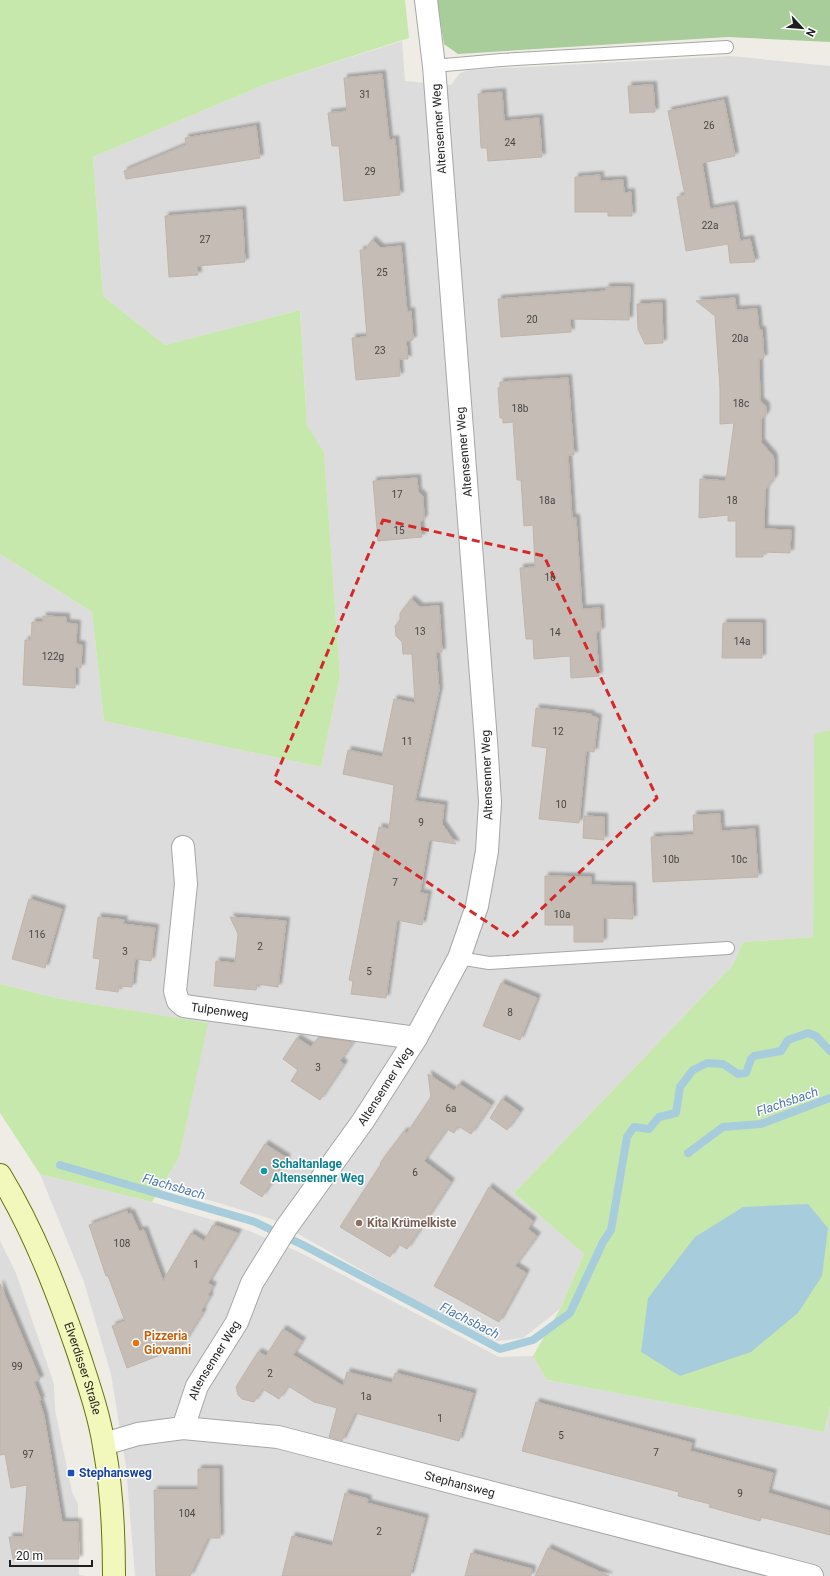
<svg xmlns="http://www.w3.org/2000/svg" width="830" height="1576" font-family="Roboto,sans-serif">
<defs>
<filter id="shadow"><feDropShadow dx="3.5" dy="-3.5" stdDeviation="1" flood-color="#0004"/></filter>
</defs>
<rect width="100%" height="100%" fill="#efece5"/>
<g fill="#dddcdc">
<polygon points="402,41 405,81 451,85 460,73 470,70 731,56 830,66 830,730 814,735 813,937 743,942 733,965 514,1193 584,1254 560,1309 523,1338 496,1341 416,1301 272,1219 162,1186 179,1158 207,1023 56,998 0,984 0,554 92,612 104,721 321,767 340,677 324,453 307,425 300,310 165,345 103,296 93,157 266,84"/>
<polygon points="40,1174 152,1202 247,1230 299,1252 499,1357 533,1356 547,1380 824,1432 830,1406 830,1576 135,1576 126,1467 111,1374 84,1282"/>
<polygon points="0,1241 16,1273 54,1384 55,1410 72,1492 78,1504 79,1575 87,1576 0,1576"/>
</g>
<g fill="#c7e8ac">
<polygon points="0,0 405,0 409,38 266,84 93,157 103,296 165,345 300,310 307,425 324,452 340,677 321,767 104,721 92,612 0,554"/>
<polygon points="830,730 830,1406 824,1432 547,1380 533,1356 560,1309 584,1254 514,1193 733,965 743,942 813,937 814,734"/>
<polygon points="0,984 56,998 208,1023 179,1158 152,1202 40,1174 0,1113"/>
</g>
<polygon fill="#a8cd9b" points="437,0 830,0 830,42 728,37 458,54 444,44"/>
<polygon fill="#a7cddc" points="808,1204 828,1228 822,1276 798,1313 751,1352 680,1376 641,1352 648,1298 695,1237 743,1207"/>
<g fill="none" stroke-linecap="round" stroke-linejoin="round">
<g stroke="#a7cddc" stroke-width="8">
<polyline points="688,1153 723,1127 761,1124 830,1098"/>
<polyline points="60,1165 255,1222 303,1245 500,1349 533,1340 570,1313 603,1242 611,1230 627,1137 634,1127 649,1129 659,1117 676,1113 680,1087 693,1070 707,1063 723,1064 738,1074 746,1073 751,1059 754,1056 781,1051 788,1040 808,1033 816,1036 830,1051"/>
</g>
</g>
<g fill="#c4bcb5" stroke="#c1b4a8" filter="url(#shadow)">
<polygon points="382,74 389,140 395,139 400,195 344,201 339,146 332,146 328,113 347,111 344,78"/>
<polygon points="653,85 655,112 630,113 628,86"/>
<polygon points="502,92 504,121 539,118 542,157 488,161 487,148 481,148 478,94"/>
<polygon points="724,100 735,156 702,163 710,209 734,205 740,241 750,239 755,262 730,263 728,244 686,251 677,197 685,195 668,111"/>
<polygon points="256,126 260,158 126,179 124,171 186,145 185,138"/>
<polygon points="600,175 600,181 623,180 624,193 631,192 632,216 608,216 608,212 575,212 575,177"/>
<polygon points="242,210 245,262 197,266 198,275 169,277 165,216"/>
<polygon points="372,240 381,248 401,246 407,312 411,311 413,340 406,341 408,359 399,359 400,376 356,380 352,338 367,337 360,250 365,250"/>
<polygon points="606,287 630,287 629,320 570,319 571,332 501,337 498,299 606,291"/>
<polygon points="735,298 736,310 757,309 759,330 762,330 764,358 759,359 760,401 766,406 766,414 761,420 761,442 773,456 774,460 774,478 765,490 764,529 791,530 790,553 763,552 763,557 736,557 736,521 728,521 728,515 699,518 700,479 726,481 734,423 720,424 720,388 715,316 696,301"/>
<polygon points="662,303 663,343 645,344 638,329 637,304"/>
<polygon points="568,378 574,455 568,455 572,518 576,518 582,609 600,608 601,631 596,632 599,676 571,678 570,656 534,659 533,639 526,639 520,568 535,567 533,525 524,526 521,480 517,480 513,422 503,423 503,418 500,418 498,388 500,387 500,382"/>
<polygon points="417,478 418,492 423,496 424,518 420,523 422,537 378,541 373,481"/>
<polygon points="411,599 420,607 439,606 442,652 436,652 439,690 415,801 444,805 442,824 456,844 429,840 420,893 428,894 422,925 397,920 386,998 351,994 353,981 349,980 379,827 389,829 394,785 343,774 348,750 382,757 394,699 415,703 412,654 403,654 402,642 396,636 395,626 400,620 400,613"/>
<polygon points="43,616 66,617 66,623 77,624 76,644 82,645 81,668 75,667 75,688 23,685 25,640 31,640 32,622 43,622"/>
<polygon points="723,623 762,623 762,658 722,658"/>
<polygon points="536,708 591,714 591,716 598,718 594,752 586,751 579,823 539,819 547,748 532,746"/>
<polygon points="720,814 721,831 755,829 758,877 653,882 651,837 694,835 693,815"/>
<polygon points="584,816 604,817 604,840 583,838"/>
<polygon points="545,876 591,877 591,885 632,886 633,919 603,918 603,942 574,942 574,925 545,925"/>
<polygon points="29,899 62,909 45,968 12,959"/>
<polygon points="98,917 124,920 123,924 155,928 151,961 135,959 132,987 119,986 118,992 96,989 100,959 93,958"/>
<polygon points="230,917 286,921 278,987 257,984 256,990 214,986 216,961 235,963 238,934"/>
<polygon points="501,983 537,998 520,1040 483,1026"/>
<polygon points="319,1037 353,1042 340,1061 344,1064 320,1100 291,1081 298,1070 283,1059 297,1038 311,1047"/>
<polygon points="428,1074 454,1091 459,1084 491,1105 471,1134 458,1126 454,1133 447,1129 424,1161 451,1182 407,1249 398,1244 390,1257 340,1227 381,1164 380,1163 404,1131 407,1133 431,1097"/>
<polygon points="502,1099 520,1112 507,1130 490,1118"/>
<polygon points="265,1144 287,1158 262,1197 240,1183"/>
<polygon points="489,1187 533,1221 528,1229 537,1236 515,1266 526,1273 499,1322 434,1286"/>
<polygon points="127,1211 128,1214 131,1213 139,1231 144,1230 163,1281 191,1233 204,1241 213,1225 238,1233 208,1283 213,1286 208,1295 210,1296 201,1311 203,1312 181,1347 127,1368 112,1326 125,1321 108,1276 106,1276 89,1225"/>
<polygon points="0,1284 40,1379 34,1382 41,1400 39,1400 44,1416 62,1522 78,1522 79,1559 13,1559 9,1537 23,1537 27,1485 11,1488 5,1454 0,1455"/>
<polygon points="283,1329 302,1341 293,1355 343,1386 347,1372 392,1383 395,1373 473,1393 459,1441 355,1413 342,1441 329,1437 337,1408 314,1402 288,1386 279,1399 263,1389 254,1402 242,1399 238,1395 236,1387 258,1352 266,1356"/>
<polygon points="536,1402 692,1443 690,1451 773,1473 768,1493 830,1511 830,1535 761,1517 760,1521 709,1507 710,1504 678,1496 679,1492 522,1451"/>
<polygon points="198,1469 219,1469 220,1538 208,1538 190,1576 156,1576 154,1490 198,1490"/>
<polygon points="345,1493 368,1499 367,1503 425,1518 410,1576 282,1576 292,1536 332,1546"/>
<polygon points="548,1548 609,1576 535,1576"/>
<polygon points="471,1553 532,1569 531,1576 465,1576"/>
</g>
<g fill="none" stroke-linecap="round" stroke-linejoin="round">
<defs>
<g id="lane">
<polyline points="434,66 501,60 727,47"/>
<polyline points="459,958 489,963 728,948"/>
</g>
<g id="street">
<path id="s1" d="M183 847 186 884 175 991 178 1001 184 1006 416 1038"/>
<path id="s2" d="M183 1428 197 1386 237 1322 252 1283 286 1228 363 1121 416 1038 459 958 477 906 487 851 490 802 486 741 434 66 426 0"/>
<path id="s3" d="M104 1444 138 1434 183 1428 278 1437 812 1576"/>
</g>
<g id="secondary">
<path id="s4" d="M0 1175C34 1231 57 1291 78 1352 88 1383 99 1414 104 1446 112 1489 114 1533 114 1576"/>
</g>
</defs>
<use href="#lane" stroke="#a6a6a6" stroke-width="14"/>
<use href="#street" stroke="#a6a6a6" stroke-width="24"/>
<use href="#secondary" stroke="#637408" stroke-width="24"/>
<use href="#lane" stroke="#fff" stroke-width="12"/>
<use href="#street" stroke="#fff" stroke-width="22"/>
<use href="#secondary" stroke="#f2f8bb" stroke-width="22"/>
</g>
<path fill="none" stroke="#d62828" stroke-width="3" stroke-dasharray="8 5" stroke-linejoin="round" d="M383 520 544 556 657 798 511 938 274 780Z"/>
<circle fill="#0f9aa8" stroke="#fff" stroke-width="1.5" cx="264" cy="1171" r="4"/>
<circle fill="#8d6e63" stroke="#fff" stroke-width="1.5" cx="359" cy="1223" r="4"/>
<circle fill="#e8710a" stroke="#fff" stroke-width="1.5" cx="136" cy="1343" r="4"/>
<rect fill="#1a4fb4" stroke="#fff" stroke-width="1.5" x="67" y="1469" width="8" height="8" rx="2"/>
<g text-anchor="middle" stroke-width="3" stroke-linejoin="round" paint-order="stroke">
<g font-size="10" fill="#484644">
<text x="365" y="98">31</text>
<text x="709" y="129">26</text>
<text x="510" y="146">24</text>
<text x="370" y="175">29</text>
<text x="710" y="229">22a</text>
<text x="205" y="243">27</text>
<text x="382" y="276">25</text>
<text x="532" y="323">20</text>
<text x="740" y="342">20a</text>
<text x="380" y="354">23</text>
<text x="741" y="407">18c</text>
<text x="520" y="412">18b</text>
<text x="397" y="498">17</text>
<text x="547" y="504">18a</text>
<text x="732" y="504">18</text>
<text x="399" y="534">15</text>
<text x="550" y="581">16</text>
<text x="420" y="635">13</text>
<text x="555" y="636">14</text>
<text x="742" y="645">14a</text>
<text x="53" y="660">122g</text>
<text x="558" y="735">12</text>
<text x="407" y="745">11</text>
<text x="561" y="808">10</text>
<text x="421" y="826">9</text>
<text x="671" y="863">10b</text>
<text x="739" y="863">10c</text>
<text x="395" y="886">7</text>
<text x="562" y="918">10a</text>
<text x="37" y="938">116</text>
<text x="260" y="950">2</text>
<text x="125" y="955">3</text>
<text x="369" y="975">5</text>
<text x="510" y="1016">8</text>
<text x="318" y="1071">3</text>
<text x="451" y="1112">6a</text>
<text x="415" y="1176">6</text>
<text x="122" y="1247">108</text>
<text x="196" y="1268">1</text>
<text x="17" y="1370">99</text>
<text x="270" y="1377">2</text>
<text x="366" y="1400">1a</text>
<text x="440" y="1422">1</text>
<text x="561" y="1439">5</text>
<text x="656" y="1456">7</text>
<text x="28" y="1458">97</text>
<text x="740" y="1497">9</text>
<text x="187" y="1517">104</text>
<text x="379" y="1535">2</text>
</g>
<g font-size="12" fill="#1f1f1f" stroke="#fff">
<text transform="translate(439 129) rotate(-94)" y="4">Altensenner Weg</text>
<text transform="translate(464 452) rotate(-95)" y="4">Altensenner Weg</text>
<text transform="translate(487 775) rotate(-92)" y="4">Altensenner Weg</text>
<text dy="4" stroke="none"><textPath href="#s1" startOffset="199">Tulpenweg</textPath></text>
<text dy="4" stroke="none"><textPath href="#s2" startOffset="399">Altensenner Weg</textPath></text>
<text dy="4" stroke="none"><textPath href="#s2" startOffset="75">Altensenner Weg</textPath></text>
<text dy="4" stroke="none"><textPath href="#s4" startOffset="211">Elverdisser Straße</textPath></text>
<text dy="4" stroke="none"><textPath href="#s3" startOffset="364">Stephansweg</textPath></text>
</g>
<g font-size="12" font-weight="bold" fill="#0d838f" stroke="#fff" text-anchor="start">
<text x="272" y="1168">Schaltanlage<tspan x="272" dy="14">Altensenner Weg</tspan></text>
</g>
<g font-size="12" font-weight="bold" fill="#785e54" stroke="#fff" text-anchor="start">
<text x="367" y="1227">Kita Krümelkiste</text>
</g>
<g font-size="12" font-weight="bold" fill="#c56008" stroke="#fff" text-anchor="start">
<text x="144" y="1340">Pizzeria<tspan x="144" dy="14">Giovanni</tspan></text>
</g>
<g font-size="12" font-weight="bold" fill="#164399" stroke="#fff" text-anchor="start">
<text x="79" y="1477">Stephansweg</text>
</g>
<g font-size="13" font-style="italic" fill="#4d79ac" stroke="#fff">
<text transform="translate(787 1101) rotate(-19)" y="5">Flachsbach</text>
<text transform="translate(174 1186) rotate(16)" y="5">Flachsbach</text>
<text transform="translate(470 1320) rotate(27)" y="5">Flachsbach</text>
</g>
</g>
<g transform="translate(802 28) rotate(116)" stroke="#ffffff" stroke-width="3" paint-order="stroke">
<path d="M0-3L7 15L0 10L-7 15Z" fill="#1f1f1f"/>
<text y="-6" font-size="11" font-weight="bold" text-anchor="middle" fill="#1f1f1f">N</text>
</g>
<path d="M10 1560v6h82v-6" fill="none" stroke="#1f1f1f" stroke-width="2"/>
<text x="16" y="1560" font-size="12" fill="#1f1f1f" stroke="#ffffff" stroke-width="3" paint-order="stroke">20 m</text>
</svg>
